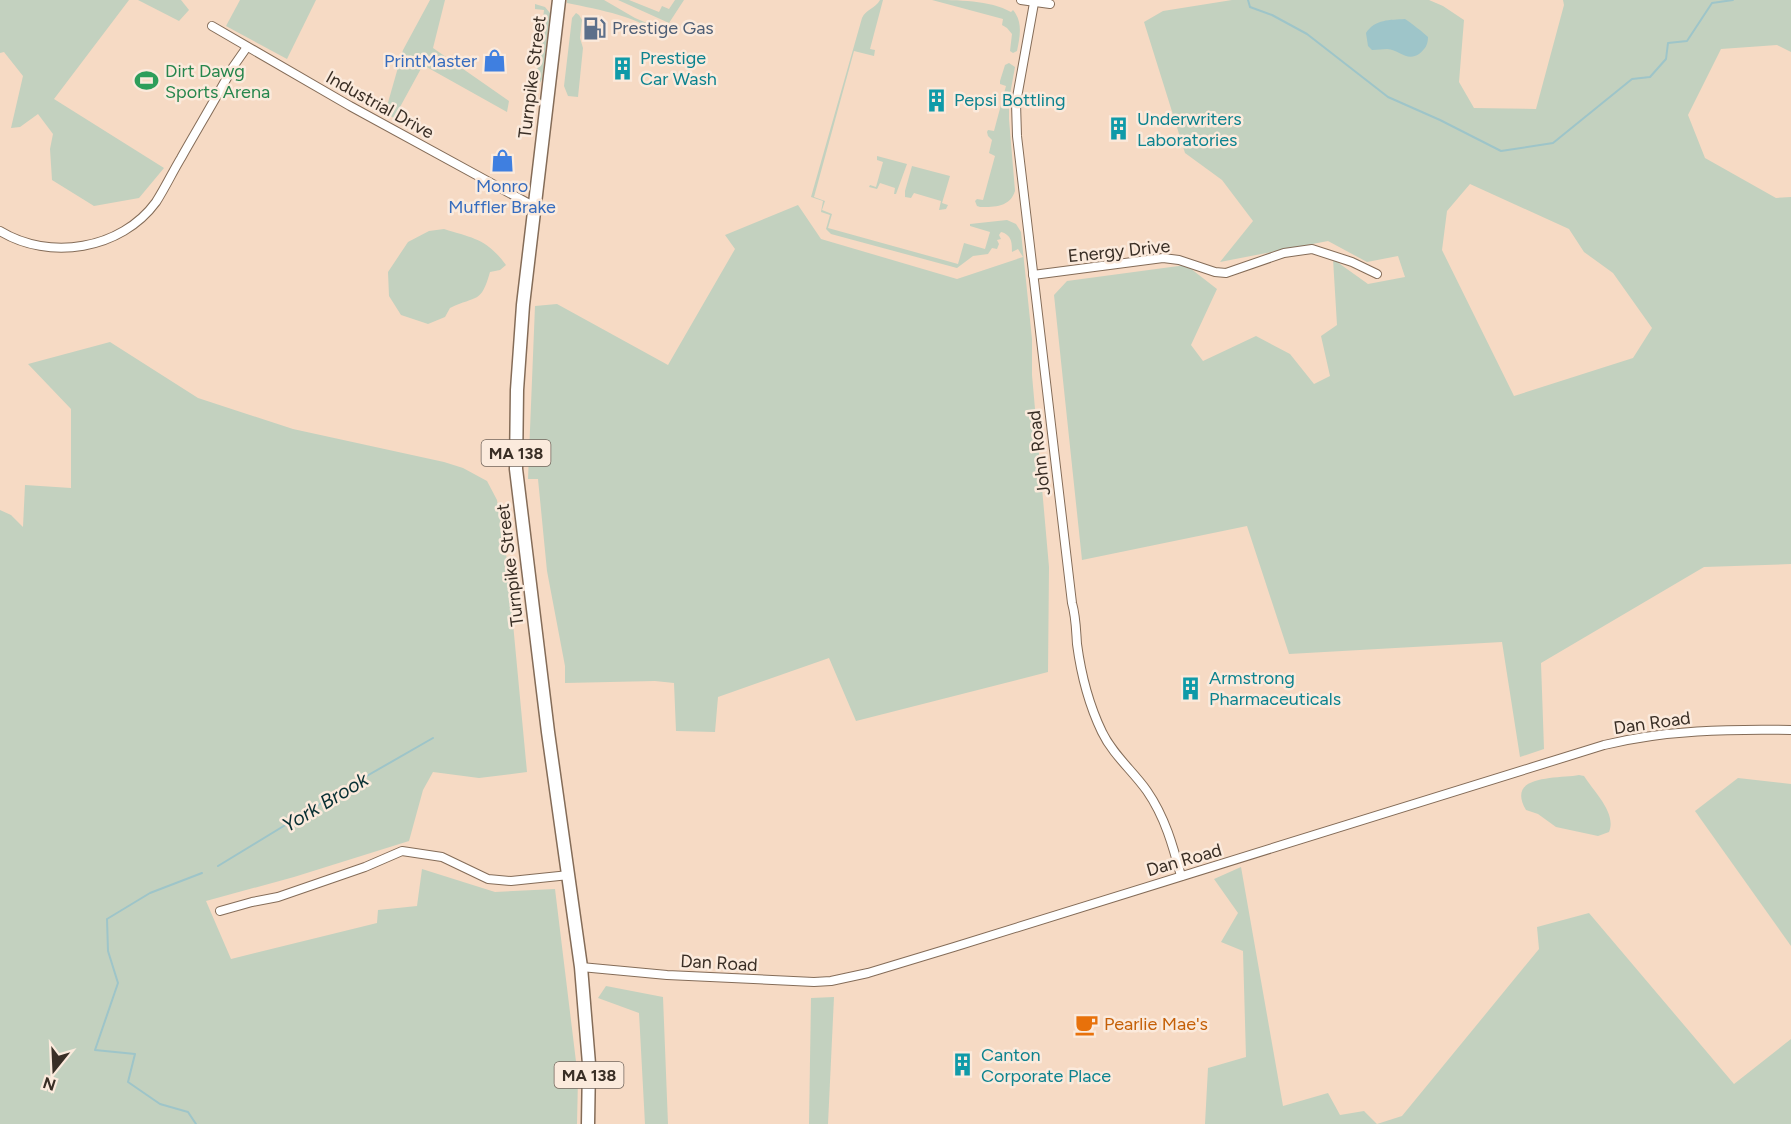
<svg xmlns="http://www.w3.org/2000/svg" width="1791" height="1124" font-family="Figtree,sans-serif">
<rect width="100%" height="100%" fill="#f6dac4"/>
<g fill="#c3d1bf" fill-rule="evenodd">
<polygon points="0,0 129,0 54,99 164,168 139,198 94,206 52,180 50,149 53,134 38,114 20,127 11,128 23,76 4,52 0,53"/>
<polygon points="138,0 181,0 189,10 179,21"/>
<polygon points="240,0 316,0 287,59 226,26"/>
<polygon points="430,0 445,0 433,48 509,101 507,112 423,65 394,118 385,113 403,50"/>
<path d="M567 0H604L635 18 668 32 666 39C639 16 600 10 567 3Z"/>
<polygon points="618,0 629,0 659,12 662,6 669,9 675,0 684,0 669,23"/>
<path d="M880 0H883L870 49 875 50 874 56 854 51 814 197 825 201 822 210 832 214 828 228 958 264 964 243 985 249 990 232 970 226V224L1007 220 1016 224 1021 232 1032 339V375L1049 567 1048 672 856 721 829 658 718 697 715 732 676 731 674 683 655 681 565 683V666L547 571 538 479H528L535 306 557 304 668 365 735 249 725 235 798 205 821 239 957 279 1023 257 1018 249 1012 252C1012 243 1012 235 1001 232L999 235 1001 239 997 240 999 244 997 249 992 248 988 254 973 256 957 268 831 234 826 229 830 215 821 212 823 201 811 197 862 18C866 9 875 9 880 0Z"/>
<path d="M932 0C957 0 990 0 1011 12L1013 10C1023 22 1020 36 1017 51L1013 53 1010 51 1012 34 1007 28 1002 25 1003 19Z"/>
<path d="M1232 0H1429L1443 6 1464 20 1459 82 1474 108 1536 109 1564 5 1563 0H1791V52L1777 45 1721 49 1688 115 1705 158 1776 198 1791 197V564L1704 567 1541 663 1544 749 1520 757 1502 642 1289 654 1247 526 1082 560 1054 295 1067 281 1186 265 1217 289 1191 345 1203 361 1256 336 1290 354 1314 384 1330 376 1321 336 1337 325 1333 259 1368 284 1405 277 1398 256 1367 262 1328 241 1220 262 1253 221 1222 180 1185 153 1144 22 1163 11ZM1470 184 1569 229 1584 252 1613 273 1652 328 1633 358 1514 396 1442 250 1447 211Z"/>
<path d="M535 4 545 7 550 13 542 79C540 85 535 86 529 85V81H536L544 10 535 9Z"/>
<polygon points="576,13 579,15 582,20 580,38 583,48 578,97 568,96 564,86 572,18"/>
<path d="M1009 63 1015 67 1009 100V119L1015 191C1010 207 995 207 980 207L977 206 975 201 977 199 983 200 995 156 989 153 992 140 988 136 987 132 988 130 994 131 1006 86 1000 84V81L1005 65Z"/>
<polygon points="877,156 907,164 896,194 894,194 895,188 880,183 877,189 869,187 870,185 876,187 883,162 877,160"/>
<polygon points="912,166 950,176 942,203 948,205 946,209 939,210 941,201 914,193 911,198 905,197 905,191"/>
<path d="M444 229C473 238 487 239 506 265L500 270 490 272C481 304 477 295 450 308L445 317 428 324 401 315 389 296 388 272 408 242 429 231Z"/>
<polygon points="110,342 198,398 293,429 444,462 463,468 487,481 497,500 507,560 527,772 479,778 433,772 423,790 409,841 294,877 206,901 231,959 377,923 378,910 417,906 422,869 495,892 555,889 578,1078 577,1124 0,1124 0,510 11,515 23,527 25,485 71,488 71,409 28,364"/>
<path d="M1579 775 1584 776C1594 792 1617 813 1609 832L1598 836 1556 827 1538 814 1526 810C1505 774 1558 779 1579 775Z"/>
<polygon points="1738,778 1791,784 1791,946 1695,811"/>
<polygon points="1241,867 1283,1106 1328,1093 1340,1115 1364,1111 1377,1124 1402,1116 1539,949 1537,927 1589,913 1734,1084 1791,1039 1791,1124 1205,1124 1208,1068 1246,1057 1243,951 1221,942 1238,913 1214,879"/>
<polygon points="606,986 663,997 668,1124 645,1124 639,1013 598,998"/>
<polygon points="834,997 828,1124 809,1124 811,998"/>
</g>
<path fill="#9ec5c9" d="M1405 19C1410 22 1424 33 1428 37 1428 45 1425 49 1419 54 1407 62 1400 50 1387 49 1382 49 1378 50 1372 50L1368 46 1366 33C1375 19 1390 20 1405 19Z"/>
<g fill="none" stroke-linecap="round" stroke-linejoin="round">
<g stroke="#9ec5c9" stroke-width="2">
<polyline points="1248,0 1250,7 1272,15 1307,34 1388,97 1440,120 1501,151 1553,143 1632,79 1650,77 1666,59 1668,43 1687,41 1712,3 1733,0"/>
<polyline points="218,866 351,785 433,738"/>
<polyline points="196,1124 188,1112 160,1104 128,1082 135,1054 95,1050 118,983 108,951 107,919 150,893 202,873"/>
</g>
<defs>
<g id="street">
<polyline points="1021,0 1050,4"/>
<path d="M1034 3 1016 103 1017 136 1072 603C1076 617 1076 630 1077 644 1081 674 1089 705 1102 732 1113 755 1133 771 1147 791 1165 817 1173 846 1181 876"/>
<polyline points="212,26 350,106 535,207"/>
<path d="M0 231C49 261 121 250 156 202 165 188 172 173 181 158 198 128 216 98 233 67L247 47"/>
<polyline points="1033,275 1163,258 1179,260 1215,272 1226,273 1284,253 1312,249 1352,262 1377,274"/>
<polyline points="220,911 252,902 278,897 365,867 402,851 442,857 488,879 511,881 569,875"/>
<path d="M581 967 667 975 814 982 831 981 868 973 954 947 1604 745C1665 730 1729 729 1791 730"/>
</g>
<polyline id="primary" points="559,0 523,305 517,390 516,469 548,732 581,967 589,1064 588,1124"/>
</defs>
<use href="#street" stroke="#846c58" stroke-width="10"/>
<use href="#primary" stroke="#846c58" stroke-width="15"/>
<use href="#street" stroke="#fff" stroke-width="8"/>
<use href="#primary" stroke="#fff" stroke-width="12"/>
</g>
<defs>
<symbol id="fuel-bare" viewBox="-9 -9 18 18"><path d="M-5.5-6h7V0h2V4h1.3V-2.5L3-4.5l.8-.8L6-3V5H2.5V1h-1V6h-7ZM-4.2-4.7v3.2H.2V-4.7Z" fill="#5c6f8a" stroke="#fbeadc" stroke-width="2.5" paint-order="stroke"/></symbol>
<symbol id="shop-bare" viewBox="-9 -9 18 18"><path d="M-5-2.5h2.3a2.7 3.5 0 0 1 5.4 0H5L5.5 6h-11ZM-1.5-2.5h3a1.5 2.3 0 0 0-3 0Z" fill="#3f7fe0" stroke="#fbeadc" stroke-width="2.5" paint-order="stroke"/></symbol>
<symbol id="building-bare" viewBox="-9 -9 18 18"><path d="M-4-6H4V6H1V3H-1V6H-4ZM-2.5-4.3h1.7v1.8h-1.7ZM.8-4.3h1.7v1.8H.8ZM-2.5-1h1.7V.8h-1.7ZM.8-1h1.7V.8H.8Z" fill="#0f9aa8" stroke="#fbeadc" stroke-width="2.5" paint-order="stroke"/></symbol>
<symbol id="stadium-bare" viewBox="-9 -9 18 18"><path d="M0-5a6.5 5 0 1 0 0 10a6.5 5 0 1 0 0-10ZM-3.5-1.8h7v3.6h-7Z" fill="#2e9e5b" stroke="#fbeadc" stroke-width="2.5" paint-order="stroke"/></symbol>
<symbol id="cafe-bare" viewBox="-9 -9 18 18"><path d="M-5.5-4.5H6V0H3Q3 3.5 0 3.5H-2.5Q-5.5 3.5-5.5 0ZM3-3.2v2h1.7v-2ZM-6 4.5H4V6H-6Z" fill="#e8710a" stroke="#fbeadc" stroke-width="2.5" paint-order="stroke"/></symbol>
</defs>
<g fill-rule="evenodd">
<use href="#fuel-bare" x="578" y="12" width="33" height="33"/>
<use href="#shop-bare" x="478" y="44" width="33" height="33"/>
<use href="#building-bare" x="606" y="52" width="33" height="33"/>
<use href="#stadium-bare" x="130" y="64" width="33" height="33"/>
<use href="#building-bare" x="920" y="84" width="33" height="33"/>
<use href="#building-bare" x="1102" y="112" width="33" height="33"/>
<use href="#shop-bare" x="486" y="144" width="33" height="33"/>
<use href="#building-bare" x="1174" y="672" width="33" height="33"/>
<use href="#cafe-bare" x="1070" y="1008" width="33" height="33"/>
<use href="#building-bare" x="946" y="1048" width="33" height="33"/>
</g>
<g text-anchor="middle" stroke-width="5" stroke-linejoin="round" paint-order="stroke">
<g fill="#fbeadc" stroke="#73665c" stroke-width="1.5">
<rect x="481.5" y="440" width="69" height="26" rx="4.5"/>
<rect x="554.5" y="1062" width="69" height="26" rx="4.5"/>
</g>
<g font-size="16" font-weight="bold" fill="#392e25">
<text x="516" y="459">MA 138</text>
<text x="589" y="1081">MA 138</text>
</g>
<g font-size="18" fill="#4e5e75" stroke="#fbeadc" text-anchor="start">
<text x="612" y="34">Prestige Gas</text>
</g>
<g font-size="18" fill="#0d838f" stroke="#fbeadc" text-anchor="start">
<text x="640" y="64">Prestige<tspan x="640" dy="21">Car Wash</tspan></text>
<text x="954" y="106">Pepsi Bottling</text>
<text x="1137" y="125">Underwriters<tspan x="1137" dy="21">Laboratories</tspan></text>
<text x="1209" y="684">Armstrong<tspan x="1209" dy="21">Pharmaceuticals</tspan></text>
<text x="981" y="1061">Canton<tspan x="981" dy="21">Corporate Place</tspan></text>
</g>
<g font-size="18" fill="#366cbe" stroke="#fbeadc" text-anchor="end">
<text x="477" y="67">PrintMaster</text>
<text x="502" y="192" text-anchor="middle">Monro<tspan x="502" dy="21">Muffler Brake</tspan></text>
</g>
<g font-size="18" fill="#27864d" stroke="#fbeadc" text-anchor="start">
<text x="165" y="77">Dirt Dawg<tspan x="165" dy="21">Sports Arena</tspan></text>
</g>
<g font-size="18" fill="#392e25" stroke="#fbeadc">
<text transform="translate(532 77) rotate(-83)" y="6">Turnpike Street</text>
<text transform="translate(380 105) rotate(29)" y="6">Industrial Drive</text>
<text transform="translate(1119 251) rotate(-6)" y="6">Energy Drive</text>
<text transform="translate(1039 453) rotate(-97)" y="6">John Road</text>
<text transform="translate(510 565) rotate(-97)" y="6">Turnpike Street</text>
<text transform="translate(1652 723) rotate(-8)" y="6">Dan Road</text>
<text transform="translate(1184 860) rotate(-16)" y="6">Dan Road</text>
<text transform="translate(719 963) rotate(3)" y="6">Dan Road</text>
</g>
<g font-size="18" fill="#c56008" stroke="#fbeadc" text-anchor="start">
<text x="1104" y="1030">Pearlie Mae's</text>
</g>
<g font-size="20" font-style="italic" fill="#072f33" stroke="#fbeadc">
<text transform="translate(325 802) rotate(-31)" y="7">York Brook</text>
</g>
</g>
<g transform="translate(54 1070) rotate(198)" stroke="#fbeadc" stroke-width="4.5" paint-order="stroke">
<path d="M0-4.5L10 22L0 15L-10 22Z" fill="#392e25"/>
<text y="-9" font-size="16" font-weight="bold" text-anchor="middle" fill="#392e25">N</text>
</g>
</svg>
